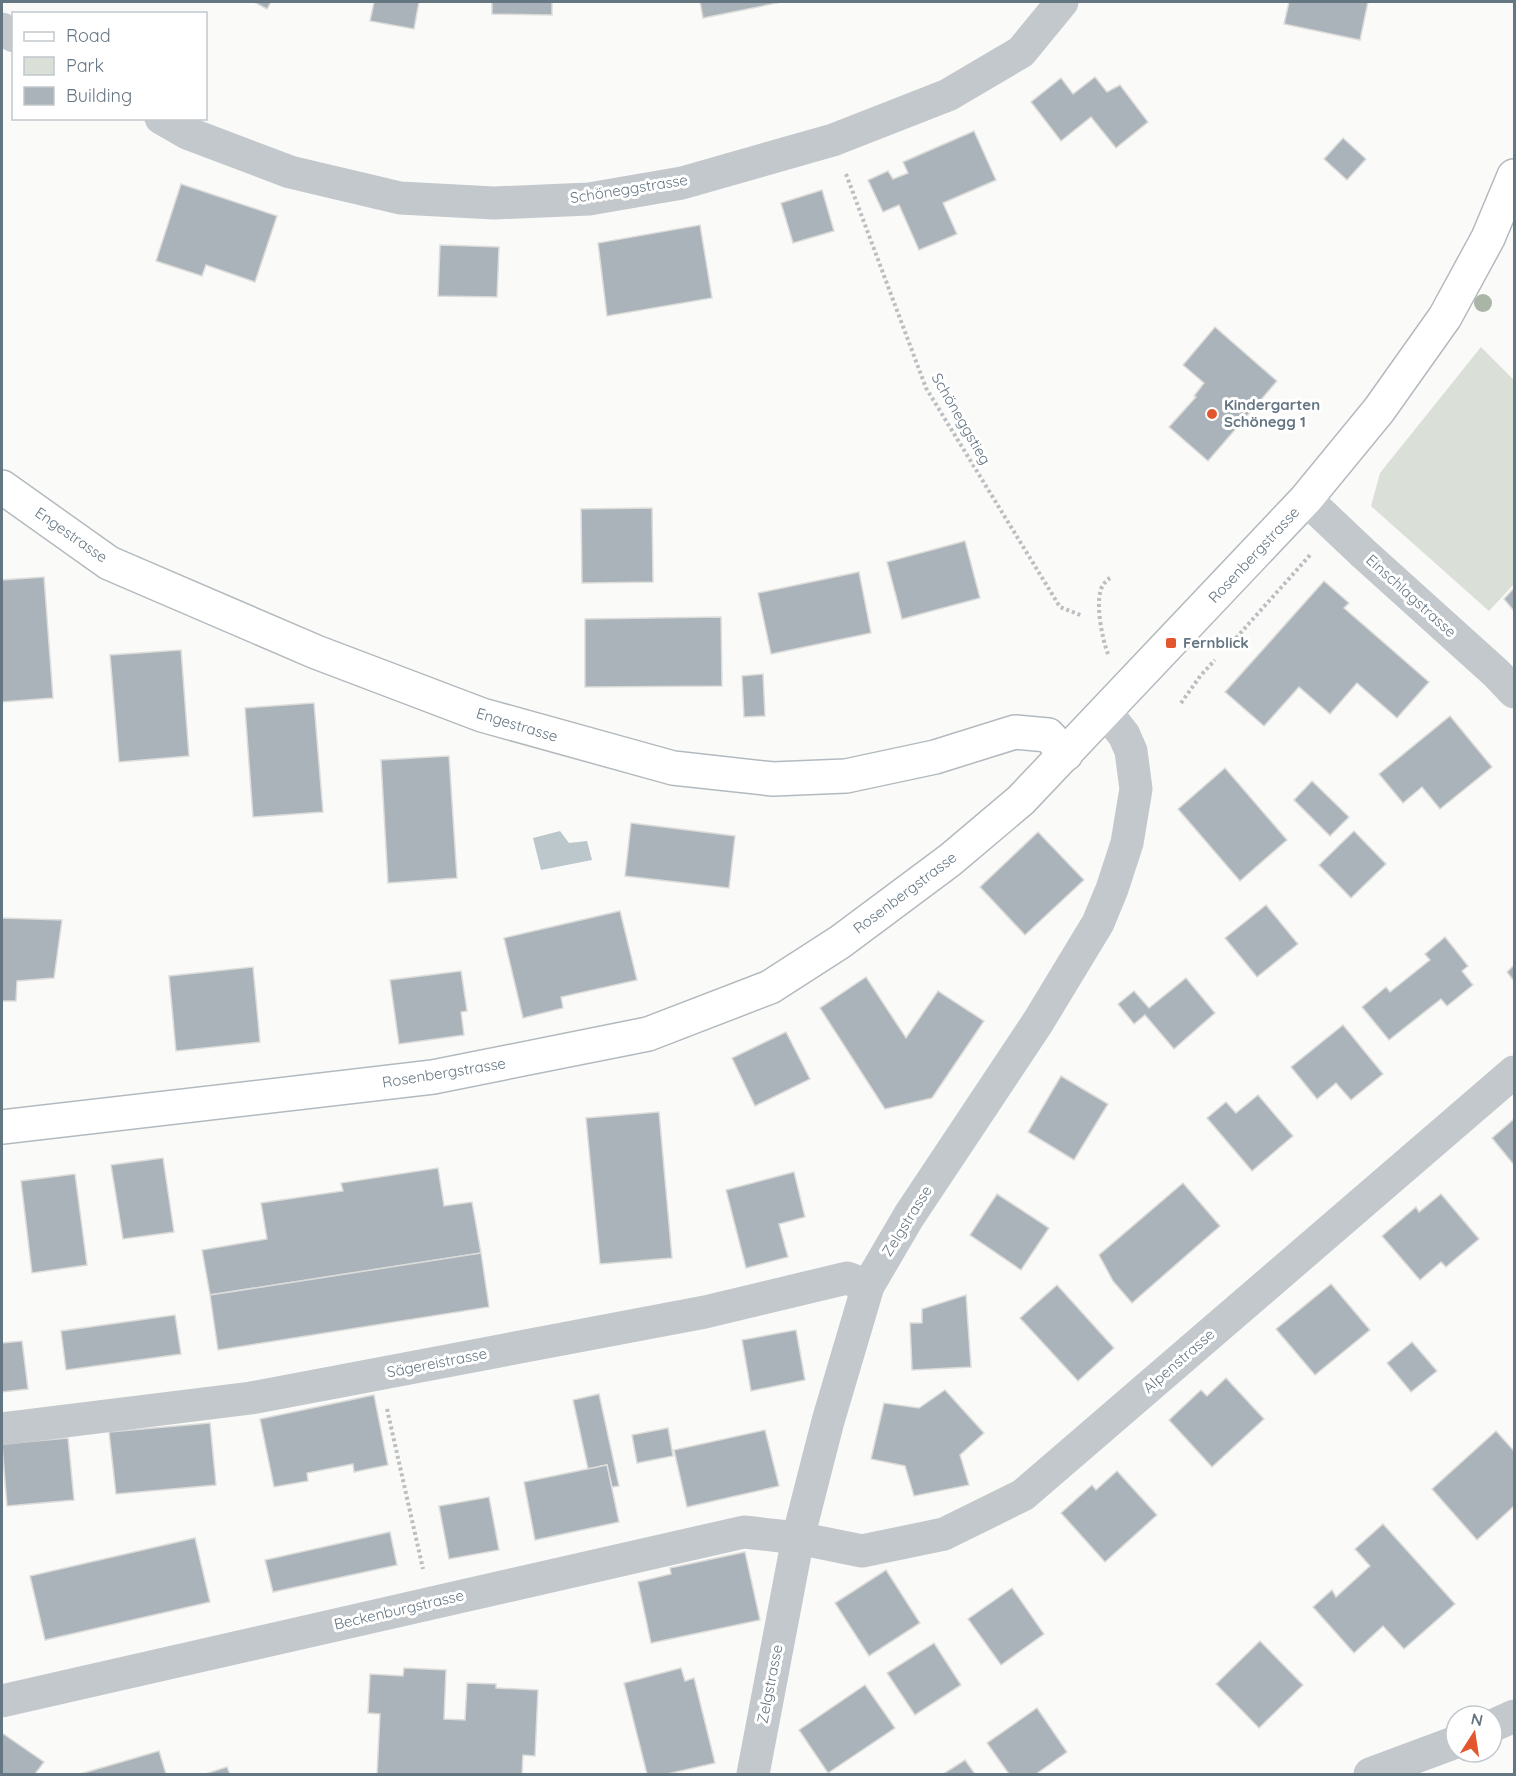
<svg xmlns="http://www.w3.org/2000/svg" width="1516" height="1776" font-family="Quicksand,sans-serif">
<rect width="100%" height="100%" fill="#fafaf8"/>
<polygon fill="#dadfd7" points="1481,347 1514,380 1514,584 1489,611 1371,506 1380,473"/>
<polygon fill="#bbc7cb" points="560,831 569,843 587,841 592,860 541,870 533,838"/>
<g fill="#aab3b9" stroke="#dcdcda" stroke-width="1.5">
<polygon points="254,2 271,2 267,9"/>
<polygon points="374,2 419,2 414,29 370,21"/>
<polygon points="492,2 552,2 552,15 492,14"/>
<polygon points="700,2 782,2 703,18"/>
<polygon points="1289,2 1368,2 1360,40 1284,24"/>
<polygon points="1095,77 1107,92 1120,85 1148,122 1116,148 1091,117 1061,141 1031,102 1061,78 1073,94"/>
<polygon points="974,131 996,180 943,203 957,234 919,250 899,205 883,212 868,180 888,171 893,179 908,173 903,162"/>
<polygon points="1343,138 1366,159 1347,180 1324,159"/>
<polygon points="181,184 277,216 255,282 206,265 202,276 156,261"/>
<polygon points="822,190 834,231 793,243 781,203"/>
<polygon points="700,225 712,298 607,316 598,243"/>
<polygon points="440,245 499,247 497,297 438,296"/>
<polygon points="1215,327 1277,381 1208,461 1169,427 1196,397 1194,396 1204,383 1183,365"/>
<polygon points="652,508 653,582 582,583 581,509"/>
<polygon points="965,541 980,598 902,619 887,562"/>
<polygon points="859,572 871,633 771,654 758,593"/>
<polygon points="44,577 53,698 2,702 2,580"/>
<polygon points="1324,581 1349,603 1344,608 1429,682 1397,718 1357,683 1330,714 1299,687 1264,726 1225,692"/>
<polygon points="1514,588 1514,611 1504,599"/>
<polygon points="721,617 722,686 585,687 585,619"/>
<polygon points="181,650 189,756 119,762 110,655"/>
<polygon points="763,674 765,716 744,717 742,676"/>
<polygon points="314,703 323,812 253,817 245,708"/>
<polygon points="1450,716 1492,767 1440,809 1422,787 1403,803 1379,774"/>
<polygon points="449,756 457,878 388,883 381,760"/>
<polygon points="1225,768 1287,840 1240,881 1178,809"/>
<polygon points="1312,781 1349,817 1330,836 1294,800"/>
<polygon points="631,823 735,836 729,888 625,876"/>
<polygon points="1354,831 1386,864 1351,898 1319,865"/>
<polygon points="1038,832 1084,880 1025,935 980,887"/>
<polygon points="1266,905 1298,944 1257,977 1225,938"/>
<polygon points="620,911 637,980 561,997 563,1008 523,1018 504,938"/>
<polygon points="2,918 62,920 54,978 17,981 16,1001 2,1001"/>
<polygon points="1445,937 1468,966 1462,971 1473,985 1447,1006 1441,999 1389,1040 1362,1007 1386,987 1390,992 1430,960 1425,954"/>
<polygon points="1514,965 1514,981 1507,972"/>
<polygon points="253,967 260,1042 176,1051 169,976"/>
<polygon points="461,971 467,1011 461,1012 464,1035 399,1044 390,980"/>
<polygon points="866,977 906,1038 938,991 984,1021 932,1098 885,1109 820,1008"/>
<polygon points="1186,978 1215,1013 1174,1049 1145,1015 1134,1024 1118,1004 1134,991 1149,1008"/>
<polygon points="1343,1025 1383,1074 1351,1100 1336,1083 1317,1099 1291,1067"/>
<polygon points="786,1032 810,1079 755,1106 732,1058"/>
<polygon points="1061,1076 1108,1104 1074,1160 1028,1132"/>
<polygon points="1258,1095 1293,1136 1252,1171 1207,1118 1226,1102 1236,1113"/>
<polygon points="659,1112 672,1258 600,1264 586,1118"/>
<polygon points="1514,1119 1514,1165 1492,1138"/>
<polygon points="163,1158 174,1232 123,1239 111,1165"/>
<polygon points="438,1168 444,1206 472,1202 481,1253 210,1295 202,1250 267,1239 261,1203 343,1191 341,1183"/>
<polygon points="794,1172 805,1217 779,1224 788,1257 746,1268 726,1190"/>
<polygon points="75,1174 87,1265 32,1273 21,1181"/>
<polygon points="1183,1183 1220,1226 1132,1303 1113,1281 1099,1255"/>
<polygon points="997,1194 1049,1228 1021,1270 970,1235"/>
<polygon points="1441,1194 1479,1239 1446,1267 1441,1262 1420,1280 1382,1236 1416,1207 1419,1212"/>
<polygon points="481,1253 489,1307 218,1350 210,1295"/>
<polygon points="1331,1284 1370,1330 1315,1375 1276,1329"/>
<polygon points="1057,1285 1114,1348 1078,1381 1020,1318"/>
<polygon points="966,1295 971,1367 912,1370 910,1323 922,1323 922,1309"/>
<polygon points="175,1315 181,1354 66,1370 61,1331"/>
<polygon points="796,1330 805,1380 751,1391 742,1340"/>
<polygon points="22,1341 28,1389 2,1392 2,1343"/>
<polygon points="1412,1342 1437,1371 1411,1392 1387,1363"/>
<polygon points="1226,1378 1264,1419 1212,1467 1169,1420 1201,1390 1207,1396"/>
<polygon points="945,1390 984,1433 960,1455 969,1485 914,1496 905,1466 871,1459 884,1403 919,1408"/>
<polygon points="599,1394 619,1486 612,1487 607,1465 588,1469 573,1400"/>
<polygon points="374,1395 388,1465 354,1472 353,1464 307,1473 308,1481 274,1487 260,1419"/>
<polygon points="210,1423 216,1485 116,1494 109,1432"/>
<polygon points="668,1428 673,1456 637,1463 632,1435"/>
<polygon points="765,1430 779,1486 687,1507 674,1450"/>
<polygon points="1496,1431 1514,1451 1514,1506 1477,1540 1432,1489"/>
<polygon points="68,1438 74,1500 7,1506 2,1444"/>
<polygon points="607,1465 619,1522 535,1540 524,1482"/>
<polygon points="1117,1471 1157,1515 1105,1562 1061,1513 1092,1485 1096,1490"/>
<polygon points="489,1497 499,1550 449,1559 439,1506"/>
<polygon points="1383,1524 1455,1604 1404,1649 1383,1626 1354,1653 1313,1607 1332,1590 1336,1597 1370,1566 1355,1549"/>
<polygon points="390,1532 397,1565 273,1592 265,1560"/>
<polygon points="195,1538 210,1602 45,1640 30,1576"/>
<polygon points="745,1552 760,1620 651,1643 638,1582 671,1574 670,1568"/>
<polygon points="886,1570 920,1623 869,1656 835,1603"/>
<polygon points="1012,1588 1044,1634 1001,1665 968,1619"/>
<polygon points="1260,1641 1303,1685 1259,1728 1216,1684"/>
<polygon points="934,1643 961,1685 915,1715 887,1673"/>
<polygon points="404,1668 446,1670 444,1719 465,1720 467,1683 496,1684 496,1688 538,1690 535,1756 523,1755 522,1774 377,1774 380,1714 368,1713 370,1674 403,1676"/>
<polygon points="681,1668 685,1681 694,1678 715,1763 667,1774 647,1774 624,1683"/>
<polygon points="865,1685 895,1728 828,1773 799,1730"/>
<polygon points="1037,1708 1067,1752 1036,1774 1009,1774 987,1743"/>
<polygon points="2,1733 44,1762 35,1774 2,1774"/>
<polygon points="159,1751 166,1774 80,1774"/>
<polygon points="965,1760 975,1774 943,1774"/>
<polygon points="227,1767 230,1774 205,1774"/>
</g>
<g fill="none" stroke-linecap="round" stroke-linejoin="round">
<defs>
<g id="secondary">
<polyline points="2,487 109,563 316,652 482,715 673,768 773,779 846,776 935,757 1015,732 1048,735 1066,754"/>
<polyline points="2,1127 433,1077 648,1034 770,987 840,942 950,860 1021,800 1306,499 1379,410 1445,317 1488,238 1514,176"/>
</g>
</defs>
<use href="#secondary" stroke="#b3babf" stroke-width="36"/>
<g stroke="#bbbfc2" stroke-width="4" stroke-dasharray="3 3" stroke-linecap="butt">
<polyline points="846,174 926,388 1060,607 1083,616"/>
<polyline points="1236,638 1311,554"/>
<path d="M1108 654C1102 639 1094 598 1103 585 1105 582 1107 580 1110 578"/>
<polyline points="1181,703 1201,675 1215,660"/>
<polyline points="387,1409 423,1569"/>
</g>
<g stroke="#c3c8cc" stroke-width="33">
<polyline points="2,29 14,36"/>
<polyline points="161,118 187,133 290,172 400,198 494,203 589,199 682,183 833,140 948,95 1021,52 1062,2"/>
<polyline points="1306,499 1363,553 1496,673 1514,692"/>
<polyline points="2,1429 251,1398 705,1312 847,1278 868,1286"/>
<polyline points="2,1701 744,1532 798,1538 862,1551 944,1534 1023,1495 1514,1072"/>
<polyline points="1492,1726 1514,1716"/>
<polyline points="753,1774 798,1538 828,1421 868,1286 909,1216 1038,1022 1098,923 1112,889 1127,843 1136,789 1131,751 1124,735 1106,712"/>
<polyline points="1370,1774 1456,1742"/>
</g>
<use href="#secondary" stroke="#fff" stroke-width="33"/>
</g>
<circle fill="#aab4a7" cx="1483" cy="303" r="9"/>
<g fill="#e4572e" stroke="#fff" stroke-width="2">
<circle cx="1212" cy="414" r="6"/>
<rect x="1165" y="637" width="12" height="12" rx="3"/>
</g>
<g text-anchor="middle" stroke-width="6" stroke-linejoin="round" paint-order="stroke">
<g font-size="15" fill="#657683" stroke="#fff">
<text transform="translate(629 189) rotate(-9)" y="5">Schöneggstrasse</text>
<text transform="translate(961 419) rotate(60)" y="5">Schöneggstieg</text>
<text transform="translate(71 535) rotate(35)" y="5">Engestrasse</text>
<text transform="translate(1254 555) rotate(-47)" y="5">Rosenbergstrasse</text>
<text transform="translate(1411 596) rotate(42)" y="5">Einschlagstrasse</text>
<text transform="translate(517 725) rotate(17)" y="5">Engestrasse</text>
<text transform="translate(905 893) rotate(-37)" y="5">Rosenbergstrasse</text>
<text transform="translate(444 1073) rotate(-9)" y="5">Rosenbergstrasse</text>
<text transform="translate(907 1221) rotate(-58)" y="5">Zelgstrasse</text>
<text transform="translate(1179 1361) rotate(-41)" y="5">Alpenstrasse</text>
<text transform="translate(437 1363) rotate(-11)" y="5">Sägereistrasse</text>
<text transform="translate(399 1610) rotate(-13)" y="5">Beckenburgstrasse</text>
<text transform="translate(770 1684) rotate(-79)" y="5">Zelgstrasse</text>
</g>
<g font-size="15" font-weight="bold" fill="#657683" stroke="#fff" text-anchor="start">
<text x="1224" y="410">Kindergarten<tspan x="1224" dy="17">Schönegg 1</tspan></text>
<text x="1183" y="648">Fernblick</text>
</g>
</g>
<rect width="1516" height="1776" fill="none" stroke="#657683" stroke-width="6"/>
<rect x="12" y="12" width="195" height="108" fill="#ffffff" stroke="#c1c8cd" stroke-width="1.5"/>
<rect x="24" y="32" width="30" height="9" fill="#ffffff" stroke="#c1c8cd" stroke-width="1.5"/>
<text x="66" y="42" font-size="18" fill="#657683">Road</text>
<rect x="24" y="57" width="30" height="18" fill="#dadfd7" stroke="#c1c8cd" stroke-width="1.5"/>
<text x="66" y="72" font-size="18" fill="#657683">Park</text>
<rect x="24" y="87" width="30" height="18" fill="#aab3b9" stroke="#c1c8cd" stroke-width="1.5"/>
<text x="66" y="102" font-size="18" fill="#657683">Building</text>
<g transform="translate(1474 1734) rotate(12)"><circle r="28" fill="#ffffff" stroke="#c1c8cd" stroke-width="1.5"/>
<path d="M0-4.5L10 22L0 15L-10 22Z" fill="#e4572e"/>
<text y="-9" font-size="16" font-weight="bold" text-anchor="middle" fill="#657683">N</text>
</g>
</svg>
